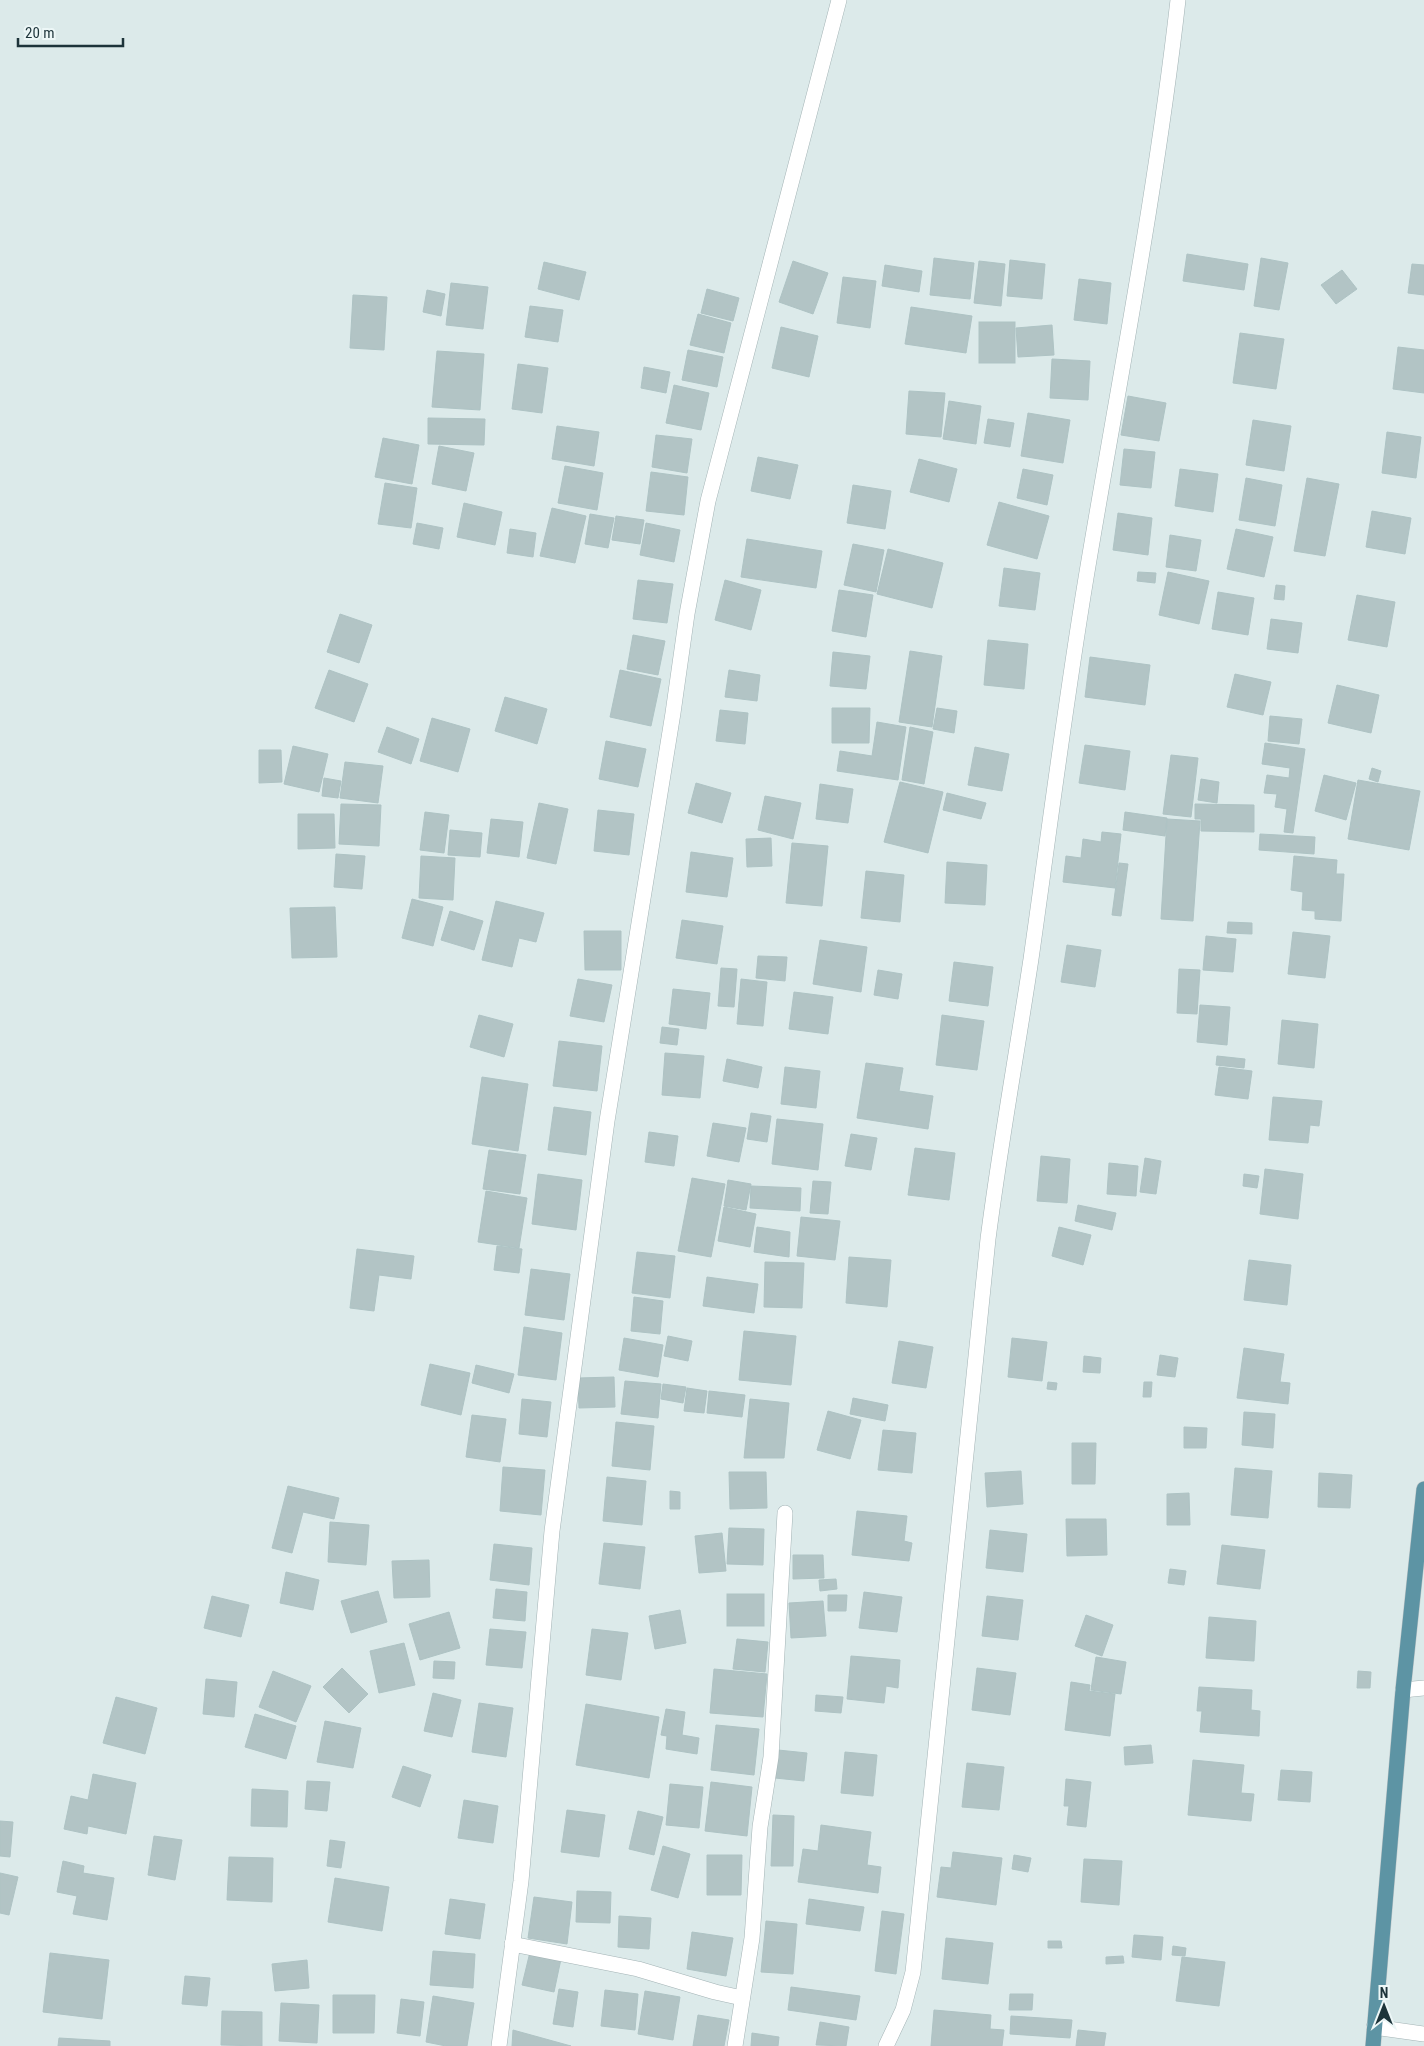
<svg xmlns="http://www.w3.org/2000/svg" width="1424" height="2046" font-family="'Roboto Condensed',sans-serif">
<rect width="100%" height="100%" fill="#dceaea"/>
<g fill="#b2c4c5" stroke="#aec3c4">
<polygon points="1187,254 1248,264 1244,290 1183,281"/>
<polygon points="934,258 974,263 970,299 930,295"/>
<polygon points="1261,258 1288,263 1279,310 1254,306"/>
<polygon points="1010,260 1045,264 1042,299 1007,296"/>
<polygon points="793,261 828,273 813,314 779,302"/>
<polygon points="979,261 1005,264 1001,306 974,303"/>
<polygon points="544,262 586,272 579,300 538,289"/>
<polygon points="1412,264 1424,265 1424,295 1408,293"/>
<polygon points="885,265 922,271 919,292 882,286"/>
<polygon points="1342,270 1357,289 1336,304 1321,285"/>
<polygon points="843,277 876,281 870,328 837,323"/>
<polygon points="1079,279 1111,283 1107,324 1074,320"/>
<polygon points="451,283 488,287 483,329 446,325"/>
<polygon points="707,289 739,298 733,321 701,313"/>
<polygon points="427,290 445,294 441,316 423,312"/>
<polygon points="353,295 387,297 384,350 350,348"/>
<polygon points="530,306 563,310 558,342 525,337"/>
<polygon points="911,307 972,316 966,353 905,344"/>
<polygon points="698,314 731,323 724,353 690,345"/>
<rect x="979" y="322" width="36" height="41"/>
<polygon points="1052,325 1054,355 1018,357 1016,328"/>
<polygon points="781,327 818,336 809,377 772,368"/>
<polygon points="1240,333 1284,339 1276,389 1233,383"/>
<polygon points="1398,347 1424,350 1424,393 1393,389"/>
<polygon points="688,350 723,357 717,387 682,380"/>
<polygon points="437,351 484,354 480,410 432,407"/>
<polygon points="1052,359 1090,361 1088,400 1050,398"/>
<polygon points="518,364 548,368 542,413 512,409"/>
<polygon points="644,367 670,372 666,393 641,388"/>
<polygon points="674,385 709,393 701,430 666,423"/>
<polygon points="909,391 945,393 941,437 906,434"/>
<polygon points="1128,396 1166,403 1159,441 1121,435"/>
<polygon points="949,401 981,406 976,444 943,439"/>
<polygon points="1028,413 1070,420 1063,463 1021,456"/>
<polygon points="428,418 485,419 484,445 428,444"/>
<polygon points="988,419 1014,423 1010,447 984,443"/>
<polygon points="1253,420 1291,426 1284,471 1246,465"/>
<polygon points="557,426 599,432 594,466 552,459"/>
<polygon points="1387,432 1421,437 1416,478 1382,473"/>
<polygon points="656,435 692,439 687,473 652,467"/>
<polygon points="383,438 419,445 412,484 375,477"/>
<polygon points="439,446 474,453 466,491 432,484"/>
<polygon points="1124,449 1155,452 1151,488 1120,485"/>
<polygon points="758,457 798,465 790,499 751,491"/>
<polygon points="919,459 957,469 949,502 910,492"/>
<polygon points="565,466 603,473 597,510 558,503"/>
<polygon points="1023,469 1053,475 1047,505 1017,498"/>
<polygon points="1180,469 1218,474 1213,512 1175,506"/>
<polygon points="651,472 688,477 684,515 646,511"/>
<polygon points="1246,478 1282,485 1275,526 1239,520"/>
<polygon points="1307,478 1339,484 1325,556 1294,551"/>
<polygon points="385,483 417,488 411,528 378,524"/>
<polygon points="853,485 891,491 885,529 847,523"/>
<polygon points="999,502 1049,516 1037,559 987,545"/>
<polygon points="464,503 502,512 495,545 457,537"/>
<polygon points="552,508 586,516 575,563 540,556"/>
<polygon points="1372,511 1411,518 1405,554 1366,547"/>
<polygon points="1118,513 1152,518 1148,555 1113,550"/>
<polygon points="590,514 614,518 608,548 585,544"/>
<polygon points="616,516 644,520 640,544 612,540"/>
<polygon points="417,523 443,528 439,549 413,544"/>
<polygon points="646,523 680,530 674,562 640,555"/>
<polygon points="510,529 536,533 533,557 507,553"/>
<polygon points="1236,529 1273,537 1264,577 1227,569"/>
<polygon points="1170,535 1201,540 1196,571 1166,567"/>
<polygon points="747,539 822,551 816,588 741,577"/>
<polygon points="853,544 884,550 876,592 844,585"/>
<polygon points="888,549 943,563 932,608 877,594"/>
<polygon points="1004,568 1040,573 1035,610 999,606"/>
<polygon points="1138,572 1156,573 1155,583 1137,581"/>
<polygon points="1168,572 1209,581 1199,624 1159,615"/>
<polygon points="638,580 673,584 667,623 633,619"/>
<polygon points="725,580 761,590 751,630 715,620"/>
<polygon points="1276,585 1285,586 1284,600 1274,599"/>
<polygon points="839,590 873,595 866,637 832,631"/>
<polygon points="1218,592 1254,598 1248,635 1212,629"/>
<polygon points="1357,595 1395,602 1387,647 1348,640"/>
<polygon points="340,614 372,625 359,663 327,652"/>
<polygon points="1271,619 1302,623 1298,653 1267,649"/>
<polygon points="633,635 665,641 658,675 627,669"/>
<polygon points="988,640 1028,644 1024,689 984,685"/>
<polygon points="910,651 942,656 932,727 899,722"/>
<polygon points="833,652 870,656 866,689 830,686"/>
<polygon points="1090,657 1150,665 1145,705 1085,697"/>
<polygon points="329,670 368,684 354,722 315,708"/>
<polygon points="620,670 661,679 651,726 610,717"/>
<polygon points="729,670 760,675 757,701 725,697"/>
<polygon points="1235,674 1271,682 1263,715 1227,707"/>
<polygon points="1337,685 1379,695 1371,733 1328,723"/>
<polygon points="505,697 547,709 537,744 495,731"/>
<polygon points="832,708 870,708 869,743 832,743"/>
<polygon points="937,708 957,711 954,733 933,729"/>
<polygon points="720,710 748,713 745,744 716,741"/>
<polygon points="1270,716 1302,719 1299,744 1268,741"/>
<polygon points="432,718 470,729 458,772 420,761"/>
<polygon points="877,722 906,727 898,780 837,771 840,751 872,756"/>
<polygon points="387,727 419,739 411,764 378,752"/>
<polygon points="910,727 933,732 924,784 902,780"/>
<polygon points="606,741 646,749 638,787 599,779"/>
<polygon points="1265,743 1305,749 1293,833 1284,832 1287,809 1275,807 1277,794 1264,793 1267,775 1289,778 1290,768 1262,764"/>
<polygon points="1085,745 1130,751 1125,790 1079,783"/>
<polygon points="293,746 328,754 319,792 284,784"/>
<polygon points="975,747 1009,754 1002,791 968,785"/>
<polygon points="259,750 281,750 282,782 259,783"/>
<polygon points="1171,755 1198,758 1191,817 1163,814"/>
<polygon points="345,762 383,766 378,803 340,798"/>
<polygon points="1372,768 1381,771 1378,782 1369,779"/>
<polygon points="1324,775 1356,783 1346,820 1315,811"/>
<polygon points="324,778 341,781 338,798 322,796"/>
<polygon points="1201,779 1219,782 1217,803 1198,800"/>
<polygon points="1358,780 1420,791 1409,850 1348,839"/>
<polygon points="900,782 943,792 928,853 884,842"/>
<polygon points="696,783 731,793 722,823 688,813"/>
<polygon points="820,784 853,789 848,823 816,819"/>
<polygon points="947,793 986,803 981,819 943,810"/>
<polygon points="765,796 801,803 793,839 758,830"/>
<polygon points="539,803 568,809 556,864 527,858"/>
<polygon points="341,804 381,805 379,846 339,844"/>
<polygon points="1195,804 1254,805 1254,832 1201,831 1201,819 1195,819"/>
<polygon points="598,810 634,814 629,855 594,851"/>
<polygon points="425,812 449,815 444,853 420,850"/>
<polygon points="1125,812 1167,818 1165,836 1123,830"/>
<polygon points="298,814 334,814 335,848 298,849"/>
<polygon points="491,819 523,822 519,857 487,853"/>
<polygon points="1167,819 1200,821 1193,921 1161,919"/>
<polygon points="450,830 482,833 480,857 448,855"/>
<polygon points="1102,832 1121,834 1115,888 1063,882 1066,856 1081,858 1083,839 1101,842"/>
<polygon points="1260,834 1315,837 1314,854 1259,850"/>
<polygon points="771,838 772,866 747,867 746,839"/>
<polygon points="792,843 828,846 822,906 786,903"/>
<polygon points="691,852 733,858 727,897 686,892"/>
<polygon points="336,854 365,856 362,889 334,887"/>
<polygon points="421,856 455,858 453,900 419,898"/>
<polygon points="1294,856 1337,860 1336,874 1344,874 1341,921 1315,919 1315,911 1302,910 1303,892 1291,890"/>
<polygon points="947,862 987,865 985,905 945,903"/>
<polygon points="1119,863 1128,864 1121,916 1112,915"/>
<polygon points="866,871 904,875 900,922 861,918"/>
<polygon points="412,899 443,907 433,946 402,938"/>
<polygon points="496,901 544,913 536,942 519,938 512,967 482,960"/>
<polygon points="335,907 337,957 292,958 290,908"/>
<polygon points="450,911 483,921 474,950 441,940"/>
<polygon points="682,920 723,926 717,964 676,958"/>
<polygon points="1228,922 1252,923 1252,934 1227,933"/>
<polygon points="584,931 621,931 621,970 585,970"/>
<polygon points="1293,932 1330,936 1325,978 1288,974"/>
<polygon points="1206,936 1236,939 1233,972 1203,970"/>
<polygon points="820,940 867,947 861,992 813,984"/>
<polygon points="1067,945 1101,950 1095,987 1061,982"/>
<polygon points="758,956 787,957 785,981 756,978"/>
<polygon points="954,962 993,967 988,1006 949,1001"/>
<polygon points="721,968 737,969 734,1007 718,1006"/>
<polygon points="1179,969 1200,970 1197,1014 1177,1013"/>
<polygon points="878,970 902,974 898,999 874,995"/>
<polygon points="578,979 612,985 604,1022 570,1016"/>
<polygon points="741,979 767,982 763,1026 737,1024"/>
<polygon points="673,989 710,993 706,1029 669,1024"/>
<polygon points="794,992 833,997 828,1034 789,1029"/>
<polygon points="1200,1005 1230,1007 1227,1045 1197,1042"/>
<polygon points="479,1015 513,1024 504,1057 470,1047"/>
<polygon points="942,1015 984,1021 977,1070 936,1065"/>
<polygon points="1282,1020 1318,1024 1314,1068 1278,1064"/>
<polygon points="662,1027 679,1029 677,1045 660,1043"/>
<polygon points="559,1041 602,1046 597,1091 553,1086"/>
<polygon points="665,1053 704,1056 700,1098 662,1095"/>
<polygon points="1217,1056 1245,1059 1244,1068 1216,1065"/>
<polygon points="727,1059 762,1067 758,1088 723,1081"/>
<polygon points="866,1063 903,1068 899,1091 933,1096 928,1129 857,1118"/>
<polygon points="785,1067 820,1071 816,1108 781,1104"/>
<polygon points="1219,1067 1252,1071 1248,1099 1215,1095"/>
<polygon points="482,1077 528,1084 518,1151 472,1144"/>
<polygon points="1273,1097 1322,1101 1319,1126 1310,1125 1308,1143 1269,1140"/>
<polygon points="554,1107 591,1112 586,1155 548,1150"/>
<polygon points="751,1113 771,1116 767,1142 747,1139"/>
<polygon points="777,1119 823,1124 818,1170 772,1164"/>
<polygon points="713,1123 746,1128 739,1162 707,1156"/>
<polygon points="649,1132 678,1136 674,1166 645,1162"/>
<polygon points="851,1134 877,1138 871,1170 845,1166"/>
<polygon points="915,1148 955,1153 949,1200 908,1195"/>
<polygon points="489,1150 526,1155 520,1194 483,1189"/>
<polygon points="1041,1156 1070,1159 1067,1203 1037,1201"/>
<polygon points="1145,1158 1161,1161 1156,1194 1140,1192"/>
<polygon points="1109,1163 1138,1166 1136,1196 1107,1194"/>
<polygon points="1265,1169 1303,1174 1298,1219 1260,1214"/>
<polygon points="538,1174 582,1180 576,1230 532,1224"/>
<polygon points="1244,1174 1259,1176 1257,1188 1243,1186"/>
<polygon points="692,1178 725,1184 711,1257 678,1251"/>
<polygon points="728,1180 751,1184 746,1210 724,1206"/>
<polygon points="813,1181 831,1182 828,1214 810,1213"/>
<polygon points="751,1186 801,1188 800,1211 750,1208"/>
<polygon points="486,1191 527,1198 519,1248 478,1242"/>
<polygon points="1078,1205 1116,1213 1112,1230 1075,1221"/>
<polygon points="724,1207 756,1214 750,1247 718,1241"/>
<polygon points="801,1217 840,1221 835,1260 797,1256"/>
<polygon points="757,1227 790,1232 789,1257 754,1252"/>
<polygon points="1059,1227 1091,1235 1083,1265 1052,1256"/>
<polygon points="497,1246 522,1249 519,1273 494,1270"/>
<polygon points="357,1249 414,1256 411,1279 379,1275 374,1311 350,1308"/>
<polygon points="637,1252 675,1256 670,1298 632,1293"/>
<polygon points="849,1257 891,1260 887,1307 846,1303"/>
<polygon points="1249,1260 1291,1265 1287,1305 1244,1300"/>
<polygon points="765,1262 804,1263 802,1308 764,1307"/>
<polygon points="531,1269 570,1274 564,1320 525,1315"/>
<polygon points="707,1277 758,1284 754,1313 703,1306"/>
<polygon points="634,1297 663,1301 660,1334 631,1331"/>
<polygon points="524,1327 562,1333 556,1380 518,1375"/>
<polygon points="744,1331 796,1336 791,1385 739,1380"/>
<polygon points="668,1336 692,1341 688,1361 664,1356"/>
<polygon points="624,1338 663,1345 658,1377 619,1370"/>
<polygon points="1012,1338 1047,1342 1042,1381 1008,1377"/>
<polygon points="899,1341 933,1347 926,1388 892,1383"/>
<polygon points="1244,1348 1284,1354 1280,1382 1290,1383 1288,1404 1237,1398"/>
<polygon points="1160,1355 1178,1358 1175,1377 1157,1375"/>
<polygon points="1084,1356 1101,1358 1100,1373 1083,1372"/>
<polygon points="430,1364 470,1373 461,1415 421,1405"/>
<polygon points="476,1365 514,1374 509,1393 472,1383"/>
<polygon points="614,1377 615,1407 579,1408 578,1378"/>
<polygon points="625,1381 661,1384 658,1418 621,1414"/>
<polygon points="1048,1382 1057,1383 1056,1390 1047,1389"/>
<polygon points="1144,1382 1152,1382 1151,1397 1143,1397"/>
<polygon points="663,1384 686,1387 683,1403 661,1399"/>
<polygon points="687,1388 707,1391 704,1413 684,1411"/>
<polygon points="709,1391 745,1395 742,1417 707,1413"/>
<polygon points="853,1398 888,1405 885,1421 850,1414"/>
<polygon points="522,1399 551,1402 547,1437 519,1434"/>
<polygon points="750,1399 789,1403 784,1458 744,1458"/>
<polygon points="828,1411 861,1420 850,1459 817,1450"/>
<polygon points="1244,1412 1275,1414 1273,1448 1242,1445"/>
<polygon points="472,1415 506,1419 500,1462 466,1457"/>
<polygon points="616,1422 654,1426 650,1470 612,1466"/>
<polygon points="1184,1427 1207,1428 1206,1448 1184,1448"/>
<polygon points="883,1430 916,1433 912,1473 878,1470"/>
<polygon points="1072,1443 1096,1443 1095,1484 1072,1484"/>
<polygon points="503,1467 545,1470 541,1515 500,1511"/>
<polygon points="1235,1468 1272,1471 1268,1518 1231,1515"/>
<polygon points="1021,1471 1023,1504 987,1507 985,1473"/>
<polygon points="729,1472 766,1472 767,1508 730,1509"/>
<polygon points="1319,1473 1352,1475 1350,1508 1318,1507"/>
<polygon points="607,1477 646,1481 642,1525 603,1521"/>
<polygon points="288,1486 339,1498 334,1519 303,1512 292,1553 272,1548"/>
<polygon points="670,1491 680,1492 680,1509 670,1509"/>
<polygon points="1189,1493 1190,1525 1167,1525 1167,1494"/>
<polygon points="857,1511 907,1516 904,1541 912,1543 909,1561 852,1555"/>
<polygon points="1066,1519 1106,1519 1107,1555 1067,1556"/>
<polygon points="330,1522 369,1525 366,1565 328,1562"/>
<polygon points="729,1528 764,1529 763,1565 727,1564"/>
<polygon points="990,1530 1027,1534 1023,1572 986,1568"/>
<polygon points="722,1533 726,1571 699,1573 695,1536"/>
<polygon points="604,1543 645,1547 640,1589 599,1584"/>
<polygon points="494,1544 532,1548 529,1585 490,1580"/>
<polygon points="1222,1545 1265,1550 1260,1589 1217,1584"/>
<polygon points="793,1555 823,1555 824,1578 793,1579"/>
<polygon points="429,1560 430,1597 394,1598 392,1561"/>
<polygon points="1170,1569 1186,1571 1184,1585 1168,1583"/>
<polygon points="286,1572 319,1580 313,1610 280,1603"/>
<polygon points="836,1579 837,1589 820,1591 819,1580"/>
<polygon points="496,1589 527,1592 525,1621 493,1618"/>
<polygon points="378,1591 387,1622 351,1633 341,1601"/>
<polygon points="864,1592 902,1597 897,1632 859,1628"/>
<rect x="727" y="1594" width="37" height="32"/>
<polygon points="828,1595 847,1595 846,1611 828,1611"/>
<polygon points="212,1596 249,1605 241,1637 204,1628"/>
<polygon points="987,1596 1023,1600 1018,1640 982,1636"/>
<polygon points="823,1601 826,1636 791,1638 789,1603"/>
<polygon points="680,1610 686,1643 655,1649 649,1616"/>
<polygon points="449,1612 460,1648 420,1660 409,1624"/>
<polygon points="1086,1615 1113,1625 1102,1656 1075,1646"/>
<polygon points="1209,1617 1256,1621 1254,1661 1206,1658"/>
<polygon points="490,1629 526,1632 522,1668 486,1665"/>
<polygon points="592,1629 628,1633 621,1680 586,1675"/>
<polygon points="737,1639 768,1642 765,1672 733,1669"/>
<polygon points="404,1643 415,1685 379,1693 370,1651"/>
<polygon points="851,1656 900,1660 898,1688 886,1686 884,1703 847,1699"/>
<polygon points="1096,1657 1126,1662 1121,1694 1091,1690"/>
<polygon points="434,1661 455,1662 454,1679 433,1678"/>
<polygon points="342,1668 368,1694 349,1713 323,1687"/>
<polygon points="977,1668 1016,1673 1010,1715 972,1710"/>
<polygon points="714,1669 767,1674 763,1717 710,1713"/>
<polygon points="273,1671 311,1686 296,1722 259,1707"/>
<polygon points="1358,1671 1371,1672 1370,1688 1357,1688"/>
<polygon points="206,1679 237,1682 234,1717 203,1714"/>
<polygon points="1071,1682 1090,1685 1089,1691 1115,1694 1110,1736 1065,1730"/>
<polygon points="1199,1687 1252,1690 1251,1710 1260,1711 1259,1736 1200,1732 1202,1711 1197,1711"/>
<polygon points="433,1693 461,1700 452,1737 424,1731"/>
<polygon points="816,1695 843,1697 841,1713 815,1711"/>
<polygon points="116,1697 157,1708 145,1754 103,1743"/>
<polygon points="479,1703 513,1708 506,1757 472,1752"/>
<polygon points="586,1704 659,1717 649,1778 576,1765"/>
<polygon points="666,1709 685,1712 682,1735 699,1738 697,1754 666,1749 667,1736 661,1735"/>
<polygon points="255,1714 296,1726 286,1759 245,1747"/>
<polygon points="325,1721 361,1728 353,1768 317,1762"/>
<polygon points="716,1725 759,1729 754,1775 711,1770"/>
<polygon points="1151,1745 1153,1763 1125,1765 1124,1747"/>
<polygon points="778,1750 807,1753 804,1781 775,1778"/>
<polygon points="845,1752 877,1755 873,1796 841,1793"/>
<polygon points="1193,1760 1244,1765 1241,1793 1254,1794 1251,1821 1188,1815"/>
<polygon points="967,1763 1004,1767 999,1810 962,1807"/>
<polygon points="403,1766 431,1775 420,1807 392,1797"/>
<polygon points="1281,1770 1312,1772 1310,1802 1278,1800"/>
<polygon points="93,1774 136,1783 126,1834 88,1826 87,1834 64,1829 71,1796 88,1800"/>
<polygon points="1066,1779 1091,1782 1086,1827 1067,1825 1069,1806 1064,1806"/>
<polygon points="307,1781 330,1782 327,1811 305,1809"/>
<polygon points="711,1782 752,1787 747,1836 705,1831"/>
<polygon points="670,1784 703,1787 699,1828 666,1825"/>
<polygon points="252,1789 288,1791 287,1827 251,1826"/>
<polygon points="464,1800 498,1806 493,1843 458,1838"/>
<polygon points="567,1810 605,1815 599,1857 561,1852"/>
<polygon points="638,1811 663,1817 654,1855 629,1849"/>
<polygon points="773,1815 794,1816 793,1866 771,1866"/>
<polygon points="0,1821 13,1822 10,1857 0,1856"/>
<polygon points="821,1825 871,1832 867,1865 881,1867 878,1893 798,1882 803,1849 818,1851"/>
<polygon points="154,1836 182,1840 175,1880 148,1875"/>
<polygon points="330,1840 345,1842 341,1868 327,1866"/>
<polygon points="663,1846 690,1854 678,1898 651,1890"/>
<polygon points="953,1852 1002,1858 996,1905 937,1897 941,1867 951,1868"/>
<polygon points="707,1855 742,1855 741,1895 707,1895"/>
<polygon points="1014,1855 1031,1858 1028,1872 1012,1869"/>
<polygon points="229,1857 273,1858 272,1902 227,1900"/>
<polygon points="1084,1859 1122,1861 1119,1905 1081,1902"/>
<polygon points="63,1861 84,1866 83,1873 114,1878 107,1920 73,1914 77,1896 57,1892"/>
<polygon points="0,1873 18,1877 9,1915 0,1913"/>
<polygon points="335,1878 389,1887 382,1931 328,1922"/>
<polygon points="577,1891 611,1892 610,1923 576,1922"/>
<polygon points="534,1897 572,1902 567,1944 528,1938"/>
<polygon points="450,1899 485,1904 480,1939 445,1934"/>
<polygon points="809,1899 864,1907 860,1931 806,1924"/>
<polygon points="882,1911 904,1914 896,1974 875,1971"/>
<polygon points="619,1916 651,1918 649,1949 618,1947"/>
<polygon points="766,1921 797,1924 793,1974 761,1972"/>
<polygon points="692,1932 733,1938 726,1976 687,1969"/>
<polygon points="1134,1935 1163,1937 1161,1960 1132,1957"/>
<polygon points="946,1938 993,1943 988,1984 942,1979"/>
<polygon points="1048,1941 1061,1941 1062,1948 1048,1948"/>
<polygon points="1173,1946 1186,1948 1185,1956 1172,1955"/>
<polygon points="433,1951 475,1954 473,1988 430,1985"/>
<polygon points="530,1952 561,1959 554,1992 522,1985"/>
<polygon points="50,1953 109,1960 102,2019 43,2012"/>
<polygon points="1123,1956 1124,1963 1106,1964 1106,1957"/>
<polygon points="1182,1957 1225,1962 1219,2006 1176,2001"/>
<polygon points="307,1960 309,1988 275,1991 272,1964"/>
<polygon points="185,1976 210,1978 207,2006 182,2004"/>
<polygon points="791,1987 860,1996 856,2020 788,2010"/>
<polygon points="559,1989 578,1992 573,2027 553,2024"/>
<polygon points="605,1990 638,1994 635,2030 601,2026"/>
<polygon points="645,1991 680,1997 673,2040 638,2034"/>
<polygon points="1010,1994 1033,1994 1032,2010 1009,2010"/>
<polygon points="333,1995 375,1995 374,2033 333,2033"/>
<polygon points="433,1996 474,2003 467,2046 446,2046 426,2042"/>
<polygon points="401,1999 424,2002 420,2036 397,2033"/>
<polygon points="281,2003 319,2005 317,2043 279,2041"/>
<polygon points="934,2010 991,2015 990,2029 1004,2030 1002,2046 931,2046"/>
<polygon points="222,2011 262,2012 262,2046 221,2045"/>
<polygon points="698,2015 729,2020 724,2046 693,2046"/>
<polygon points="1011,2016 1072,2020 1070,2038 1010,2034"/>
<polygon points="820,2022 849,2027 846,2046 816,2045"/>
<polygon points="513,2030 571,2046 512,2046"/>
<polygon points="1078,2030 1106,2033 1104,2046 1076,2046"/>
<polygon points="752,2033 779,2037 778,2046 751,2046"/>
<polygon points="59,2038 110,2041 110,2046 58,2046"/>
</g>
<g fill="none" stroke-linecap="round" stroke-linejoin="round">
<defs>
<g id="minor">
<polyline points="1403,1690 1424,1688"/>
<polyline points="512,1944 638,1969 715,1992 742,1998"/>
<polyline points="1374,2027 1424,2034"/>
<polyline points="499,2046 521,1881 552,1531 607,1121 673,713 687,614 708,501 839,0"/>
<polyline points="735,2046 752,1938 760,1827 771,1757 785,1513"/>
<path d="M886 2046 903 2010 913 1972 988 1239C1000 1145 1017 1052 1031 959 1049 832 1065 705 1086 578 1118 386 1156 194 1178 0"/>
</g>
<polyline id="major" points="1373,2046 1403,1690 1424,1489"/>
</defs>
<use href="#minor" stroke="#a3b3b5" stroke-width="16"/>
<use href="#major" stroke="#c0c6c8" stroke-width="16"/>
<use href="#minor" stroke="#fff" stroke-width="15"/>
<use href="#major" stroke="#5d94a4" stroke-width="15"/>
</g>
<g transform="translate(1384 2006)" stroke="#edf7f7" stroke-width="4" paint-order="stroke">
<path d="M0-4L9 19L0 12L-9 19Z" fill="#1d343a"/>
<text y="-8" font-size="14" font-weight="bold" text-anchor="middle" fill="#1d343a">N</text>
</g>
<path d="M18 38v8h105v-8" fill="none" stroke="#1d343a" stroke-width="2.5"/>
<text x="25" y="38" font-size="15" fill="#1d343a" stroke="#edf7f7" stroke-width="4" paint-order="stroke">20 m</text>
</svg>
